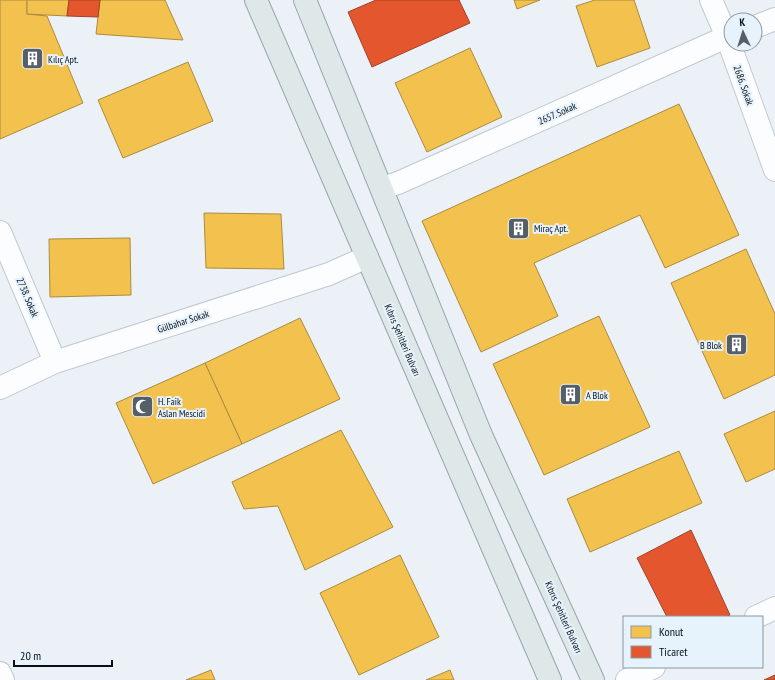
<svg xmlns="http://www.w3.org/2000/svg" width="775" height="680" font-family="'PT Sans Narrow',sans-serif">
<rect width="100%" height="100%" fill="#ebf1f7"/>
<g fill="#f2c14e" stroke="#ab8c3e">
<polygon points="0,0 27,0 27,14 47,16 83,103 0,139"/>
<polygon points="27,0 69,0 67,16 27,14"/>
<polygon points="100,0 165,0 183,40 96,34"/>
<polygon points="514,0 540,0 517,9"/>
<polygon points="595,0 634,0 650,48 597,67 576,6"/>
<polygon points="470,48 502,117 427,152 395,83"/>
<polygon points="188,62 213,121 123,158 98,100"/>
<polygon points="679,104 739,235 665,268 640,215 534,263 558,316 481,352 422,221"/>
<polygon points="204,213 281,214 284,269 206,268"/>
<polygon points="130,238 131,295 50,297 49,239"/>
<polygon points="746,249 775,314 775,375 724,399 671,283"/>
<polygon points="599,316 650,427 544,475 493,364"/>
<polygon points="300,318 340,399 242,444 205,363"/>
<polygon points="205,363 242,444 153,484 116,403"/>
<polygon points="775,411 775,469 746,482 724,434"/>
<polygon points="341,430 393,527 305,570 278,506 244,509 232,482"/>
<polygon points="679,451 702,503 590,552 567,499"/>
<polygon points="400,555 439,637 359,675 320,593"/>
<polygon points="211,670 215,680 186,680"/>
<polygon points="450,670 454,680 426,680"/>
</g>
<g fill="#e4572e" stroke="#a14228">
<polygon points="69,0 100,0 98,17 67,16"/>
<polygon points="376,0 459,0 470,23 372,67 348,12"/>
<polygon points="691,530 730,615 725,617 667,617 637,558"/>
<polygon points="775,675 775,680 764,680"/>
</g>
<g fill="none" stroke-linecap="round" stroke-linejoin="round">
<defs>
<g id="minor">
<polyline points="711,0 727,37 775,170"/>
<polyline points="755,27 775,19"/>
<polyline points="382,188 398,183 731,35"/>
<polyline points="0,232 55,362"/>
<polyline points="0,388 55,362 329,274 367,257"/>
<polyline points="756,617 775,608"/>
<polyline points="0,673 3,680"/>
<polyline points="627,680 654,667"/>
</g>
<g id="major">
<polyline points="256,0 550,680"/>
<polyline points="305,0 481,435 593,680"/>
</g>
</defs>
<use href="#minor" stroke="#c0c8cf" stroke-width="24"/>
<use href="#major" stroke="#94a5aa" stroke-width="24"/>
<use href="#minor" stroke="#fcfdfe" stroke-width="22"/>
<use href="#major" stroke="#dee8e9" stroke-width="22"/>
</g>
<defs>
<symbol id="building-square" viewBox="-11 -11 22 22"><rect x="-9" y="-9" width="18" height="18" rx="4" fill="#565f67" stroke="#e6f2fc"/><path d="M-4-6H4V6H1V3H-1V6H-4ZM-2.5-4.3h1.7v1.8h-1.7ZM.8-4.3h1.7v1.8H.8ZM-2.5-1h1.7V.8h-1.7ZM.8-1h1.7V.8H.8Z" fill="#fff"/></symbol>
<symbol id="mosque-square" viewBox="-11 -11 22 22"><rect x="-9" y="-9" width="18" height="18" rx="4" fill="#565f67" stroke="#e6f2fc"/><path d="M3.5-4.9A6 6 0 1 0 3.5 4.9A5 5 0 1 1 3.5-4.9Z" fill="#fff"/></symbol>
</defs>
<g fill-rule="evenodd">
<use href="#building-square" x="20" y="46" width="25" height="25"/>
<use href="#building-square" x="506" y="216" width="25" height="25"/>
<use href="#building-square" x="724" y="332" width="25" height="25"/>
<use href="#building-square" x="558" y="382" width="25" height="25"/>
<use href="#mosque-square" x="130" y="394" width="25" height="25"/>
</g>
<g text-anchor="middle" stroke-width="4" stroke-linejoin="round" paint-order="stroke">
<g font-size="10" fill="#061019" stroke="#e6f2fc" text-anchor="start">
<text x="48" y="63">Kılıç Apt.</text>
<text x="534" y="232">Miraç Apt.</text>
<text x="722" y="349" text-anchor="end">B Blok</text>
<text x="586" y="399">A Blok</text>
<text x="158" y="405">H. Faik<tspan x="158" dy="12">Aslan Mescidi</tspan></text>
</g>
<g font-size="10" fill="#061019" stroke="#e6f2fc">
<text transform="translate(744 85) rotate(70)" y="4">2686. Sokak</text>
<text transform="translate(557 113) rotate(-24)" y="4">2657. Sokak</text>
<text transform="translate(28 297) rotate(67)" y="4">2738. Sokak</text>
<text transform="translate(183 321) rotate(-18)" y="4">Gülbahar Sokak</text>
<text transform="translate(403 340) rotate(67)" y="4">Kıbrıs Şehitleri Bulvarı</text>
<text transform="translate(564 617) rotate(66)" y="4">Kıbrıs Şehitleri Bulvarı</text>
</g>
</g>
<rect x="623" y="616" width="140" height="52" fill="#e6f2fc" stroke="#8c98a1"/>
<rect x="631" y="626" width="20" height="12" fill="#f2c14e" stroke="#8c98a1"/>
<text x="659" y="636" font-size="12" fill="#061019">Konut</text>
<rect x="631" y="646" width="20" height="12" fill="#e4572e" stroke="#8c98a1"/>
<text x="659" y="656" font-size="12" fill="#061019">Ticaret</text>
<g transform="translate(743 32) rotate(356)"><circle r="19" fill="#e6f2fc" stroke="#8c98a1"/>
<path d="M0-3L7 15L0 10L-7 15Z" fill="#565f67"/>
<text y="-6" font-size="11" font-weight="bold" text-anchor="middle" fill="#061019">K</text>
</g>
<path d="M14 660v6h98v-6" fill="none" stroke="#061019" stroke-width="2"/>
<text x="20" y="660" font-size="12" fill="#061019" stroke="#e6f2fc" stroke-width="3" paint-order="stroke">20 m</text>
</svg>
